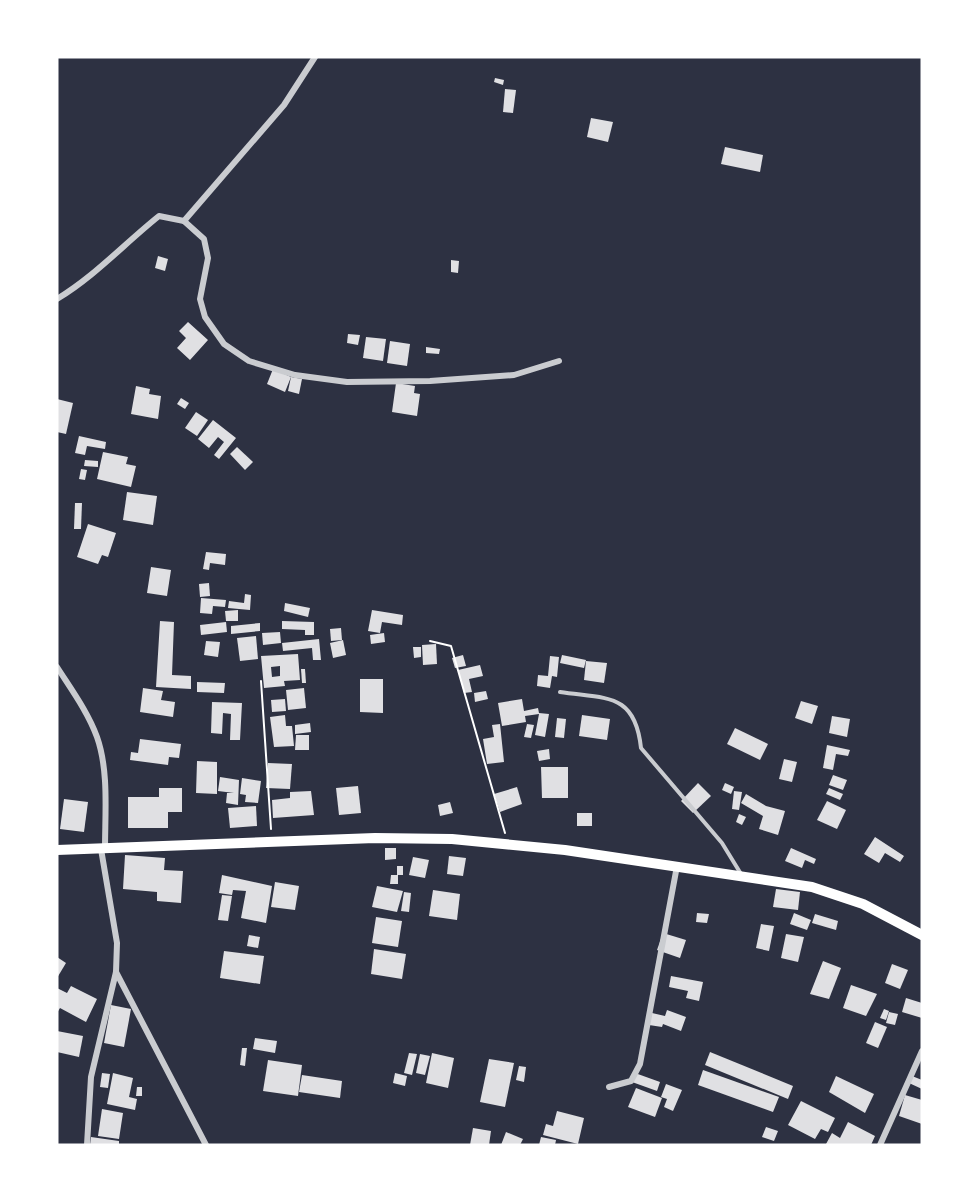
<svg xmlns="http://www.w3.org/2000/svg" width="979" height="1202" font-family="'Archivo Narrow',sans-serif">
<rect width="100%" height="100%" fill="#2d3142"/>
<g fill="#e0e0e3" fill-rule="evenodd">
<polygon points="495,78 504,80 503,85 494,82"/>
<polygon points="505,89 516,90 513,113 503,112"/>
<polygon points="591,118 613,122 608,142 587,137"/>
<polygon points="725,147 763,155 760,172 721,164"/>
<polygon points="158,256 168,259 165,271 155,268"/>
<polygon points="451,260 459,261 458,273 451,272"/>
<polygon points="188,322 208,340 190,360 177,348 186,338 179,331"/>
<polygon points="348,334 360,335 358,345 347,343"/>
<polygon points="366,337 386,339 383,361 363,358"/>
<polygon points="390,341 410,344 407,366 387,363"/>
<polygon points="426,347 440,349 439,354 426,353"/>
<polygon points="273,369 291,377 285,392 267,384"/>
<polygon points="291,377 302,379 299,394 288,391"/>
<polygon points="396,383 415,386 414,393 420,394 417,416 392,412"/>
<polygon points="136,386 150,389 149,394 161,396 158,419 131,414"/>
<polygon points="181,398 189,403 185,409 177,404"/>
<polygon points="57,399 73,403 66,434 57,432"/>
<polygon points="196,412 208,420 197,436 185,428"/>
<polygon points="213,420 236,438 219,459 214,455 224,442 218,437 209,448 198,439"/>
<polygon points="79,436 106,442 105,449 87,446 85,455 75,453"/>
<polygon points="237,447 253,462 245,470 230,454"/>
<polygon points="103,452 128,457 126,464 136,466 131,487 97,479"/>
<polygon points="85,460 98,461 98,467 84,466"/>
<polygon points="81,469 87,470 85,480 79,479"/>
<polygon points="127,492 157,496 153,525 123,520"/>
<polygon points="75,503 82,503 81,529 74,529"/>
<polygon points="88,524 116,533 108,557 102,555 98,564 77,557"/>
<polygon points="206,552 226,554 225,565 210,563 209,570 203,569"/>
<polygon points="151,567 171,570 167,596 147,593"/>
<polygon points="209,583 210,596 200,597 199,584"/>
<polygon points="245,594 251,595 250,610 228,608 229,601 244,603"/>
<polygon points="201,598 226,600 225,607 213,606 212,614 200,613"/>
<polygon points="285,603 310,608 308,617 284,611"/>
<polygon points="238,610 238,621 226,621 225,611"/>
<polygon points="372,610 403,615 402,625 382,622 380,633 368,631"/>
<polygon points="160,621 174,622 172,675 191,676 191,689 156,687"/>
<polygon points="282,621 314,622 314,635 305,635 305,630 282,629"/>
<polygon points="226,622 227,632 201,635 200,625"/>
<polygon points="260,623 260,631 231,634 231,626"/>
<polygon points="341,628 342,640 331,641 330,629"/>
<polygon points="280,632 281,643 263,645 262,633"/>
<polygon points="384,633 385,642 371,644 370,635"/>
<polygon points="256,636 258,659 240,661 237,638"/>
<polygon points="319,639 321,660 313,660 312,648 283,651 282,643"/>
<polygon points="343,640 346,655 333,658 330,643"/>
<polygon points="206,641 220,642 218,657 204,655"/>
<polygon points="436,644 437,664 423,665 422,645"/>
<polygon points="413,647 421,647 421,657 414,658"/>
<path d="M298 654 300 680 284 681 285 686 264 688 261 656ZM280 666V676L272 677 271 667Z"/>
<polygon points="463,655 466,666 455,668 452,658"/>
<polygon points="562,655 586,660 584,668 560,663"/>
<polygon points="550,656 559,657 557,677 552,676 550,688 537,686 538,675 548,676"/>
<polygon points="586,661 607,663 604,683 584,680"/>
<polygon points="480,665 483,676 469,679 472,692 464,693 458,670"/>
<polygon points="301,669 305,669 306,683 302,683"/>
<polygon points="360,679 383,679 383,713 360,712"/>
<polygon points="197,682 225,683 224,693 197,692"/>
<polygon points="143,688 163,691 161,700 175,702 173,717 140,712"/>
<polygon points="304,688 306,708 288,710 286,690"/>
<polygon points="486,691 488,699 475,702 474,693"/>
<polygon points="285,699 286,711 272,712 271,700"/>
<polygon points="522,699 524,711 538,708 539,713 549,714 545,737 535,735 539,714 525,716 526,722 502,726 498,703"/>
<polygon points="801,701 818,706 812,724 795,718"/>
<polygon points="212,702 242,703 240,740 230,740 231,714 223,713 222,734 211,733"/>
<polygon points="285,715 286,726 292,726 294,746 274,747 270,717"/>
<polygon points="582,715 610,719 607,740 579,736"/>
<polygon points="832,716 850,719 847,737 829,733"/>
<polygon points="557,718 566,719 564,738 555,737"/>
<polygon points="310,723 311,732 295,734 295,725"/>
<polygon points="500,724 504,762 487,764 483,739 494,737 492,725"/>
<polygon points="527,724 534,725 531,738 524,737"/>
<polygon points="735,728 768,744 760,760 727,744"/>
<polygon points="296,735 309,735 309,750 295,750"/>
<polygon points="140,739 181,744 179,758 169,757 168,765 130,760 131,752 138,753"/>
<polygon points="827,745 850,750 848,756 836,754 833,770 823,768"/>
<polygon points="549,749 550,759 539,761 537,751"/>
<polygon points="784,759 797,762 792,782 779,779"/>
<polygon points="197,761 217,762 217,794 196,793"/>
<polygon points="268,763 292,764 290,789 266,788"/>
<polygon points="541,767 568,767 568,798 542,798"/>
<polygon points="833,775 847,780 843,790 829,785"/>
<polygon points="220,777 239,780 238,805 226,803 227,793 234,793 218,791"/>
<polygon points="242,778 261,781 258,803 245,802 246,795 240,794"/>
<polygon points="698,783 711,796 693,813 681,801"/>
<polygon points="725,783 734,787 731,794 722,790"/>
<polygon points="358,786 361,813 339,815 336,788"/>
<polygon points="517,787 522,804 500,812 494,794"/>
<polygon points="159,788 182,788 182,812 168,812 168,828 128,828 128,797 159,797"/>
<polygon points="829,788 843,794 840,800 826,794"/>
<polygon points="311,791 314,815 273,818 272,800 290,798 290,792"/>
<polygon points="734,791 742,792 739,810 732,809"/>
<polygon points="746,794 766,806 785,811 778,835 759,829 763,816 741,803"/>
<polygon points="64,799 88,802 84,832 60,829"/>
<polygon points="827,801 846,810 837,829 817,820"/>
<polygon points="450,802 453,813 440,816 438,805"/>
<polygon points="256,806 257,826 230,828 228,808"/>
<rect x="577" y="813" width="15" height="13"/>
<polygon points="739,814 746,817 742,825 736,822"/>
<polygon points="875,837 904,856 900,862 885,853 879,863 864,854"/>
<polygon points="385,848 396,848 396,859 385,860"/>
<polygon points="791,848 816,859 814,864 805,860 802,868 785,861"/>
<polygon points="125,855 165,858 164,870 183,871 181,903 157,901 157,892 123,889"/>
<polygon points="449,856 466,858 463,876 447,874"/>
<polygon points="413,857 429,860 425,878 409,875"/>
<polygon points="397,866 403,866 403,875 398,875 398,884 390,884 391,875 397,875"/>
<polygon points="222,875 272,886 266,923 241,918 246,891 233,890 232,895 219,893"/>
<polygon points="275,882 299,886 295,910 271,907"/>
<polygon points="377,886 403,891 397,912 372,907"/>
<polygon points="776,889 800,892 798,910 773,907"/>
<polygon points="433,890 460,894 457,920 429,916"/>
<polygon points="404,892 411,893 409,912 401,911"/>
<polygon points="222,895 232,896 228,921 218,920"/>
<polygon points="697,913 709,914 707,923 696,922"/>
<polygon points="794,913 811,920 807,930 790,924"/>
<polygon points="815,914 838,921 836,930 812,923"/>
<polygon points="376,917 402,921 398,947 372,943"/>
<polygon points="761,924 774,926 769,951 756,948"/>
<polygon points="663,933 686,940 680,958 657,950"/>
<polygon points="786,934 804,937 798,962 781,958"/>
<polygon points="249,935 260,937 258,948 247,946"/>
<polygon points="374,949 406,954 402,979 371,974"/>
<polygon points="224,951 264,956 260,984 220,978"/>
<polygon points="57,957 66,963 57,978"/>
<polygon points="823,961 841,968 829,999 810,994"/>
<polygon points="892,964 908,970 900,989 885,983"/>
<polygon points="671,976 703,982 699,1001 686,998 688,991 669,987"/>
<polygon points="851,985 877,994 866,1016 843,1008"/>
<polygon points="71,986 97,999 86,1022 60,1008 57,1013 57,988 67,993"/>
<polygon points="906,998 922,1003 922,1018 902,1012"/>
<polygon points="111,1005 131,1009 124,1047 104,1043"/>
<polygon points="884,1009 889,1011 886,1020 880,1018"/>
<polygon points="667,1010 686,1017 681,1031 663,1024 662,1027 649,1025 652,1013 665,1016"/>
<polygon points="889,1012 898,1014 895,1025 886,1023"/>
<polygon points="875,1022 887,1027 878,1048 866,1043"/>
<polygon points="57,1031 83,1036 79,1057 57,1052"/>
<polygon points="255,1038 277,1041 275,1053 253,1049"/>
<polygon points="242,1048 247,1048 245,1066 240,1065"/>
<polygon points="710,1052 793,1086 788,1099 705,1065"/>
<polygon points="409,1053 417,1054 412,1075 404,1073"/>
<polygon points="432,1053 454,1058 448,1088 426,1083"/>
<polygon points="420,1054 430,1056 425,1075 416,1073"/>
<polygon points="489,1059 514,1063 505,1107 480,1102"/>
<polygon points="268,1060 302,1065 298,1096 263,1091"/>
<polygon points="519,1066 526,1067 524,1082 516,1080"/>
<polygon points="703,1070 779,1097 773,1112 698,1085"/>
<polygon points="102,1073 110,1074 108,1088 100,1087"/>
<polygon points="113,1073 133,1078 129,1097 137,1099 135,1110 107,1104"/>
<polygon points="395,1073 407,1076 405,1086 393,1083"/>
<polygon points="635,1073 660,1082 657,1091 632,1082"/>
<polygon points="302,1075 342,1081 340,1098 299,1092"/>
<polygon points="836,1076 874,1094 865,1113 829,1092"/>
<polygon points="912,1076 922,1080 922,1089 909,1083"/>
<polygon points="666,1084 682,1090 673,1111 664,1107 667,1099 661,1097"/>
<polygon points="137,1087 142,1087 142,1096 136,1096"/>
<polygon points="636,1088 662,1098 655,1117 628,1107"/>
<polygon points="905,1095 922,1100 922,1124 899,1116"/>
<polygon points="801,1101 835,1118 828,1132 821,1129 815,1139 788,1125"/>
<polygon points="102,1109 123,1113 119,1139 98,1136"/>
<polygon points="557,1111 584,1118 578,1144 543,1135 546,1124 553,1126"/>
<polygon points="848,1122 875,1136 871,1145 826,1144 832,1133 840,1138"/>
<polygon points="766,1127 778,1131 774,1141 762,1137"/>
<polygon points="473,1128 491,1131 489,1145 470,1145"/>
<polygon points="506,1132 523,1139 520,1145 501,1145"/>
<polygon points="91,1137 119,1141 119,1145 90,1145"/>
<polygon points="541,1137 556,1140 555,1145 539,1145"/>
</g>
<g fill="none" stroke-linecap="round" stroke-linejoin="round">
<g stroke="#fff" stroke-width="2">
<polyline points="430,641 451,646 505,833"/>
<polyline points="261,681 271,829"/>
</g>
<path stroke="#caccd0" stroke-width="4" d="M560 692C606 699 635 692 641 748L722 843 741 874"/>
<g stroke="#caccd0" stroke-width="6">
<polyline points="184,221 204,239 208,258 200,299 205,317 224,344 249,361 295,375 347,382 430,381 514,375 559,361"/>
<path d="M57 299C95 276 124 244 159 216L184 221 284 105 315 57"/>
<path d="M57 667C71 689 88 712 97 737 109 771 105 813 105 849"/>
<polyline points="116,972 206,1145"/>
<polyline points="609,1087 631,1081 640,1064 677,866"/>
<polyline points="87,1145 91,1077 116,972 117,943 101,849"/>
<polyline points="880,1145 922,1051"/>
</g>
<polyline stroke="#fff" stroke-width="10" points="57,850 375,838 452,839 565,850 812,887 863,904 922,935"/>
</g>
<rect width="979" height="1202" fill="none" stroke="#ffffff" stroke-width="117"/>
</svg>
